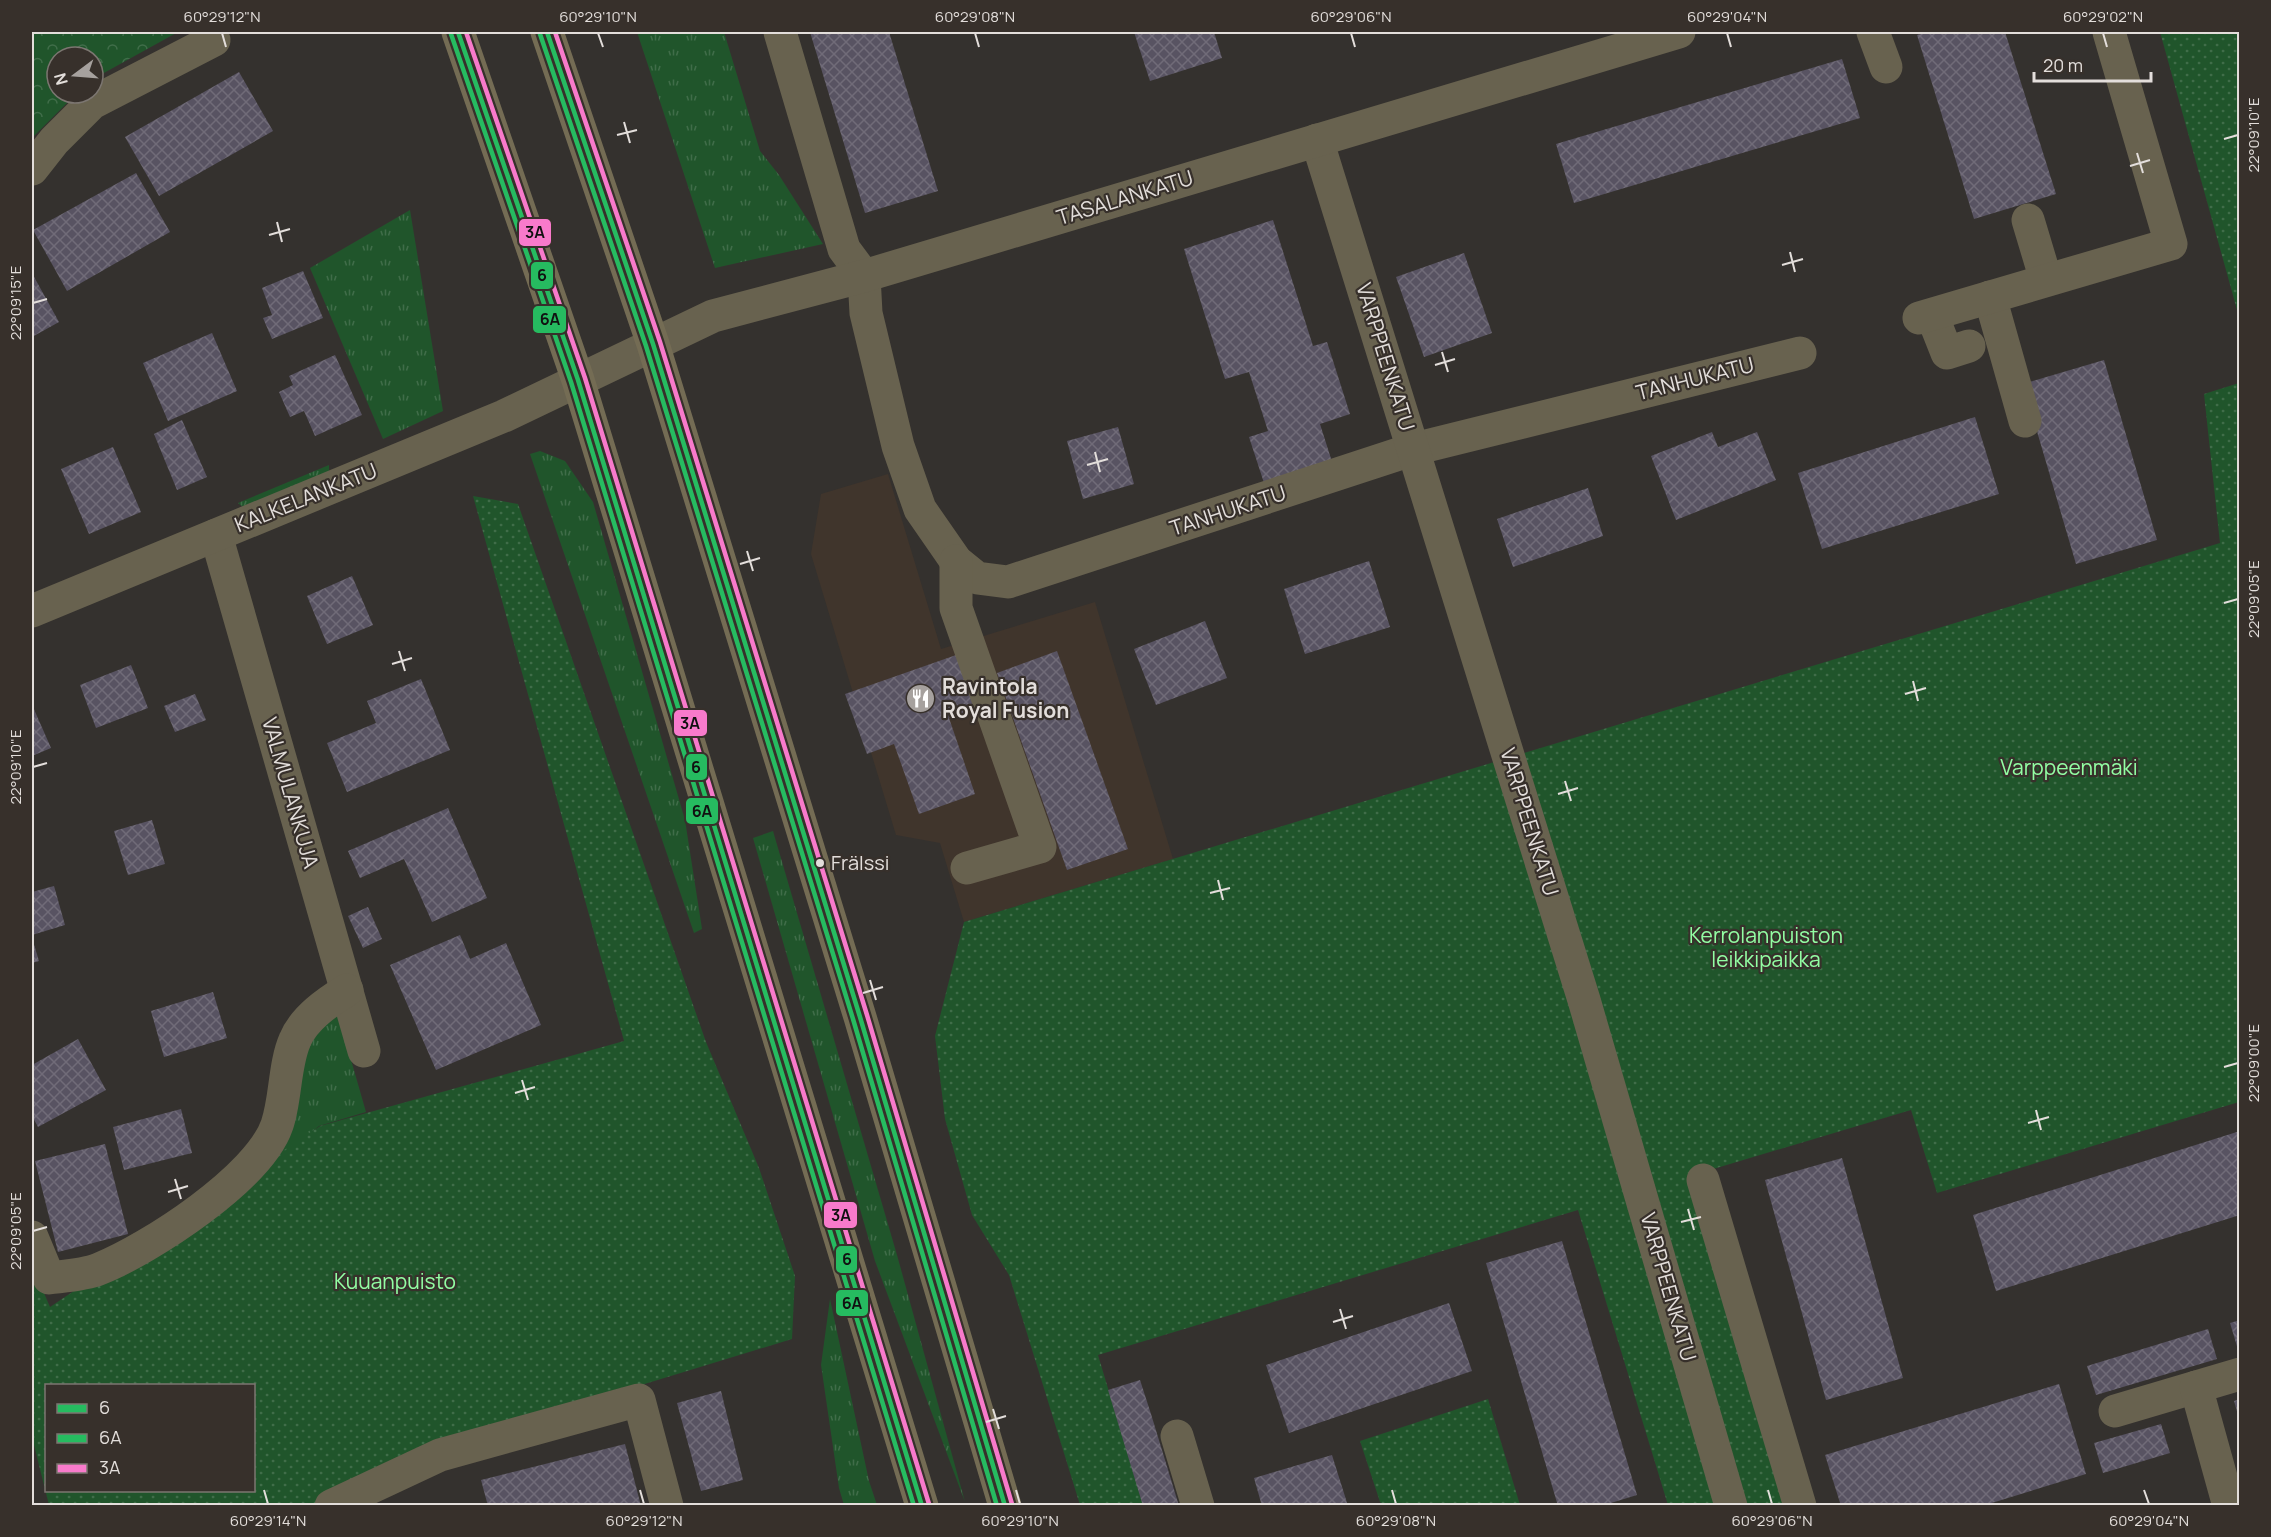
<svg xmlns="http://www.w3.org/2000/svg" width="2271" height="1537" font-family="Manrope,sans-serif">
<defs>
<pattern id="grass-tufts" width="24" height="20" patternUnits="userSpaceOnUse" patternTransform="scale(1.5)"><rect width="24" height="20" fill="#20552b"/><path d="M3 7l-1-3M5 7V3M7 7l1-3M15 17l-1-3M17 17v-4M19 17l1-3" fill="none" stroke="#406d49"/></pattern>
<pattern id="forest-crowns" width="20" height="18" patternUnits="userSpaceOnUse" patternTransform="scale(1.5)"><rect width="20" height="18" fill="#20552b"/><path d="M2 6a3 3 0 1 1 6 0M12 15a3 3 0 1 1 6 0" fill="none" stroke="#406d49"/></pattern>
<pattern id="park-dots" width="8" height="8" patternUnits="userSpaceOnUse" patternTransform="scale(1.5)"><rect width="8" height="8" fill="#20552b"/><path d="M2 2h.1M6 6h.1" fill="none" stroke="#406d49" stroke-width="1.8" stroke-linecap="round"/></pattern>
<pattern id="building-cross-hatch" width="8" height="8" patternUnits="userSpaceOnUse" patternTransform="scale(1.5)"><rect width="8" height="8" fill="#585362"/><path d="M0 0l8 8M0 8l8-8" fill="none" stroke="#706b78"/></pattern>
</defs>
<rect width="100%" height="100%" fill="#34312e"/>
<polygon fill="#40352c" points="888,474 941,649 1095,602 1173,859 964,922 940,843 896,835 811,554 821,494"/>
<g fill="url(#grass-tufts)">
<polygon points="637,32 724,32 760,151 779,175 823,244 715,268"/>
<polygon points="410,210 443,411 383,439 310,268"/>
<polygon points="540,451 565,461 593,502 685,820 702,929 694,933 530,454"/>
<polygon points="329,465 329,477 246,510 238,503"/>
<polygon points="773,831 897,1255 965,1502 875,1261 753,838"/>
<polygon points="337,1011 366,1112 319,1126 221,1208 308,1043"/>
<polygon points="830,1299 869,1481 877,1505 844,1505 839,1488 821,1365"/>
</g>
<polygon fill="url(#forest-crowns)" points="32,32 178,32 93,79 93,57 57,57 57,93 77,93 32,138"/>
<g fill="url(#park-dots)" fill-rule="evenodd">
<polygon points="2160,32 2239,32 2239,317"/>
<polygon points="2239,383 2239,1102 1937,1193 1911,1110 1690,1176 1789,1505 1668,1505 1578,1210 1098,1355 1143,1505 1080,1505 1009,1275 972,1215 945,1119 935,1036 964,922 2220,543 2204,394"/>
<path d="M473 496 518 504 706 1042 759 1168 795 1276 792 1339 455 1442 322 1505H49L32 1437V1265L50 1307 320 1126 624 1041ZM46 1386H254V1490H46Z"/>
<polygon points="1488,1399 1520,1505 1385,1506 1380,1502 1360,1441"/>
</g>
<g fill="url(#building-cross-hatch)">
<polygon points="810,32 889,32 938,191 865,213"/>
<polygon points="1134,32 1214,32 1222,58 1150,81"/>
<polygon points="1928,32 2005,32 2056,194 1974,219 1917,35"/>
<polygon points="1842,59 1860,118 1574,203 1556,144"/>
<polygon points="239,72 273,131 159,196 125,137"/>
<polygon points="136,173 170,232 67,291 33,230"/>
<polygon points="1273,220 1313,346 1327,342 1350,414 1320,424 1333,465 1265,486 1249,437 1268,431 1249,372 1225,379 1184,249"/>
<polygon points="1464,253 1492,333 1424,357 1396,277"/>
<polygon points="303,271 323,318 272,339 263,318 272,315 262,288"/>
<polygon points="33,275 59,322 32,337 32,276"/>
<polygon points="212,333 237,391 168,421 143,363"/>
<polygon points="335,355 362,415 315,436 304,411 290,417 279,392 293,385 289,376"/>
<polygon points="2104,360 2157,540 2076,564 2023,384"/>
<polygon points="1975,417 1999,494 1822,549 1798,473"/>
<polygon points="182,420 207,477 177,490 154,434"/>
<polygon points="1118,427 1134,484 1083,499 1067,441"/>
<polygon points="1712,432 1718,447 1757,432 1776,480 1676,520 1651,456"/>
<polygon points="113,447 141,512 89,534 61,469"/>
<polygon points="1588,488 1603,536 1513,567 1497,519"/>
<polygon points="1369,561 1390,627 1305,654 1284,589"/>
<polygon points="352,576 373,625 327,644 307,596"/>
<polygon points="1205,621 1227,678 1156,705 1134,649"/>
<polygon points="1057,651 1128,849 1067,870 997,673"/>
<polygon points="959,654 978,708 949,718 975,794 919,814 894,744 867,754 845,694"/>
<polygon points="131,665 148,708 96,728 80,685"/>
<polygon points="421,679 450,750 347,792 327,743 376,723 367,701"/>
<polygon points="195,694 206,720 175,732 164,706"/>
<polygon points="33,707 51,748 32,756 32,708"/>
<polygon points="448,808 487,898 432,922 404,859 360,878 348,851"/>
<polygon points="152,820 165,864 128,875 114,831"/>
<polygon points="54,886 65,925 32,935 32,892"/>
<polygon points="368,907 382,939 363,948 348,916"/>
<polygon points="460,935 470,959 506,943 541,1025 436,1070 390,965"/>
<polygon points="32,938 39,961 32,963"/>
<polygon points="213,992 227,1038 164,1057 151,1011"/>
<polygon points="78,1039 106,1090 38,1127 32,1116 32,1065"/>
<polygon points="181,1109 192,1153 124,1170 113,1127"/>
<polygon points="2240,1131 2240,1215 1996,1291 1973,1215"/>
<polygon points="105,1144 128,1234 58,1252 35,1161"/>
<polygon points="1842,1158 1903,1378 1826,1400 1765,1180"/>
<polygon points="1562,1241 1637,1495 1601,1506 1558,1506 1486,1263"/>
<polygon points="1449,1303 1472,1371 1289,1433 1266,1365"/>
<polygon points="2240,1320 2240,1353 2239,1353 2230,1323"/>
<polygon points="2208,1329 2217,1359 2096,1395 2087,1366"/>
<polygon points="1140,1380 1151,1414 1179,1506 1143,1506 1108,1390"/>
<polygon points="2059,1384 2086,1474 1982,1506 1841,1506 1825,1455"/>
<polygon points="721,1391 743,1480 701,1491 677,1403"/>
<polygon points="2240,1399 2240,1418 2239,1418 2234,1401"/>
<polygon points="2161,1424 2170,1453 2103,1473 2094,1443"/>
<polygon points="625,1444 641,1506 488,1506 481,1480"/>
<polygon points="1332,1455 1348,1506 1262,1506 1254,1478"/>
</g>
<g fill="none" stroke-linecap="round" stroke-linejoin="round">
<g stroke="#68624f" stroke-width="33">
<polyline points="780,32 844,249 864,276 866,313 898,446 920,509 956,561 977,578 1008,582 1414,449 1800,353"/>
<polyline points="1873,32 1886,67"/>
<polyline points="1317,140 1584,1000 1731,1506"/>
<polyline points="32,169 54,141 92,103 214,40"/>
<polyline points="2028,220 2046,280"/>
<polyline points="1990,297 2025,421"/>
<polyline points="1932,315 1947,353 1969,346"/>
<polyline points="1919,318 2171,244 2109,32"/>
<polyline points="216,535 364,1051"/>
<polyline points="956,561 956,608 1040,847 967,868"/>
<polyline points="32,611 504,416 713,316 864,276 1679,32"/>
<polyline points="1703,1180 1800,1506"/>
<path d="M32 1237 49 1278C65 1276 84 1275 99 1269 149 1249 259 1178 277 1125 286 1099 284 1065 295 1040 304 1018 328 1002 347 990"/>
<polyline points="2115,1411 2196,1387"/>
<polyline points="1177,1436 1198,1506"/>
<polyline points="331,1506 440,1455 639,1400 667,1506"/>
<polyline points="2229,1506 2196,1387 2240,1374"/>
</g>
<g stroke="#746c54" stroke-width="33">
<polyline points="458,32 578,380 922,1506"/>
<polyline points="547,32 653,344 860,1017 1005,1506"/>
</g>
<defs>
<g id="bus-1">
<polyline points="458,32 578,380 922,1506"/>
<polyline points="547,32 653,344 860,1017 1005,1506"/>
</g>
<g id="bus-2">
<polyline points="451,34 571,382 914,1506"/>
<polyline points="540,34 646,346 853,1019 997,1506"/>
</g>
<g id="bus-3">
<polyline points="466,32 585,378 929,1504"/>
<polyline points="555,32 660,342 867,1015 1012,1504"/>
</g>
</defs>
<use href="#bus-1" stroke="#37302b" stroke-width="9"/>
<use href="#bus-2" stroke="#37302b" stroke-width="9"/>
<use href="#bus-3" stroke="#37302b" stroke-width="9"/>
<use href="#bus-1" stroke="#26bb60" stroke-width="4.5"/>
<use href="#bus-2" stroke="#26bb60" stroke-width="4.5"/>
<use href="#bus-3" stroke="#f87acb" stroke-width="4.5"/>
</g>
<path fill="none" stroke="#e3dedb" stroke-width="2" d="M222 33 226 47M598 33 603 47M975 33 979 47M1351 33 1355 47M1727 33 1731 47M2103 33 2107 47M624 122 630 143M617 135 637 130M2224 139 2238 135M2137 153 2143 173M2130 166 2150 160M277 222 282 242M269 235 290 229M1790 252 1795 272M1782 265 1803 259M33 303 47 299M1442 352 1448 372M1435 365 1455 359M1095 452 1100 472M1087 465 1108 459M747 551 753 571M740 564 760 558M2224 603 2238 599M399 651 405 671M392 664 412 658M1913 681 1918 701M1905 694 1926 688M33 767 47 763M1565 781 1571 801M1558 794 1578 788M1218 880 1223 900M1210 893 1230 888M870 980 876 1000M863 993 883 987M2224 1067 2238 1063M522 1080 528 1100M515 1093 535 1087M2036 1110 2041 1130M2028 1123 2049 1117M175 1179 181 1199M168 1192 188 1186M1688 1209 1694 1230M1681 1222 1701 1217M33 1231 47 1227M1340 1309 1346 1329M1333 1322 1353 1316M993 1409 999 1429M986 1422 1006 1416M264 1490 268 1504M640 1490 644 1504M1016 1490 1020 1504M1392 1490 1396 1504M1768 1490 1772 1504M2144 1490 2149 1504"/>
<defs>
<symbol id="restaurant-disc" viewBox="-11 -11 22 22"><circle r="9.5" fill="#a6a19e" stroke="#37302b"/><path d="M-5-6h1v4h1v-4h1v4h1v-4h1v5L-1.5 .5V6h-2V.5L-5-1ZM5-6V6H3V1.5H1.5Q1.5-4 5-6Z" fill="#fff"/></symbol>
</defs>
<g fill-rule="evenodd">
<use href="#restaurant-disc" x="904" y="682" width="33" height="33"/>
</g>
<circle fill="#e3dedb" stroke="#37302b" stroke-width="2" cx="820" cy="863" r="5"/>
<g text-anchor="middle" stroke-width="4.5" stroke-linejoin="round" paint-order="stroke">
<g font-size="20" fill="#e3dedb" stroke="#37302b" text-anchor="start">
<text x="831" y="870">Frälssi</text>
</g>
<g font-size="21" fill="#e3dedb" stroke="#37302b">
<text transform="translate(1125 198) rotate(-17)" y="7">TASALANKATU</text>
<text transform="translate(1385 357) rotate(73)" y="7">VARPPEENKATU</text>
<text transform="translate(1695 379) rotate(-14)" y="7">TANHUKATU</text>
<text transform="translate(306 498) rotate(-22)" y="7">KALKELANKATU</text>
<text transform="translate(1228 511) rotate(-18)" y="7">TANHUKATU</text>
<text transform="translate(290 793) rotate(74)" y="7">VALMULANKUJA</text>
<text transform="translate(1529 822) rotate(73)" y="7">VARPPEENKATU</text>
<text transform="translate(1668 1287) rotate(74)" y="7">VARPPEENKATU</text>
</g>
<g font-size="21" font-weight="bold" fill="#e3dedb" stroke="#37302b" text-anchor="start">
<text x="942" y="694">Ravintola<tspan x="942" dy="24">Royal Fusion</tspan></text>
</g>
<g font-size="21" fill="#92fea3" stroke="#37302b">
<text x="2069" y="775">Varppeenmäki</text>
<text x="1766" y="943">Kerrolanpuiston<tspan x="1766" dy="24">leikkipaikka</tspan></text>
<text x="395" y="1289">Kuuanpuisto</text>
</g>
</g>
<g stroke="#37302b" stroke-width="2">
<rect x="518" y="218" width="34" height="29" rx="6" fill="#f87acb"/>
<rect x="530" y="261" width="24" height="29" rx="6" fill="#26bb60"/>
<rect x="532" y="305" width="35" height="29" rx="6" fill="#26bb60"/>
<rect x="673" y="709" width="35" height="28" rx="6" fill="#f87acb"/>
<rect x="685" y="753" width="23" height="28" rx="6" fill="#26bb60"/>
<rect x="685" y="797" width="34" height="28" rx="6" fill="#26bb60"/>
<rect x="823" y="1201" width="35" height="28" rx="6" fill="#f87acb"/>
<rect x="835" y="1245" width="23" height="29" rx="6" fill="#26bb60"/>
<rect x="835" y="1289" width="34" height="28" rx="6" fill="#26bb60"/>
</g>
<g font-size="16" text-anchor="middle" font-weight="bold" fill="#111">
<text x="535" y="238">3A</text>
<text x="542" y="281">6</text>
<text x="550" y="325">6A</text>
<text x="690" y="729">3A</text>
<text x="696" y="773">6</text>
<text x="702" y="817">6A</text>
<text x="841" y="1221">3A</text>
<text x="847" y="1265">6</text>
<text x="852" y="1309">6A</text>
</g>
<rect width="2271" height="1537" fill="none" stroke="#37302b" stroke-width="66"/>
<rect x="45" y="1384" width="210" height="108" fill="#37302b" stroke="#7c7671" stroke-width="1.5"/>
<rect x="57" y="1404" width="30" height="9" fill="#26bb60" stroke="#7c7671" stroke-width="1.5"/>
<text x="99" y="1414" font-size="18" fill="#e3dedb">6</text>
<rect x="57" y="1434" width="30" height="9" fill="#26bb60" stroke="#7c7671" stroke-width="1.5"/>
<text x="99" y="1444" font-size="18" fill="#e3dedb">6A</text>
<rect x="57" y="1464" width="30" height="9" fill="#f87acb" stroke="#7c7671" stroke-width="1.5"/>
<text x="99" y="1474" font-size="18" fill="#e3dedb">3A</text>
<g transform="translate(75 75) rotate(254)"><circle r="28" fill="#37302b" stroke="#7c7671" stroke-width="1.5"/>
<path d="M0-4.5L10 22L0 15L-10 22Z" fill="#a6a19e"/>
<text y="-9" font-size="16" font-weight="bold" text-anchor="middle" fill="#e3dedb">N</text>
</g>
<path d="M2034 72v9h117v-9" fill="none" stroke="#e3dedb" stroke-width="3"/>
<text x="2043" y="72" font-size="18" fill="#e3dedb" stroke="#37302b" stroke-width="4.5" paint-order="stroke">20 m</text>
<rect x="33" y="33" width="2205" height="1471" fill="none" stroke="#e3dedb" stroke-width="2"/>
<g font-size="15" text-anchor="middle" fill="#e3dedb">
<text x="222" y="22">60°29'12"N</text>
<text x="598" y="22">60°29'10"N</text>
<text x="975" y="22">60°29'08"N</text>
<text x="1351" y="22">60°29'06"N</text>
<text x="1727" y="22">60°29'04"N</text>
<text x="2103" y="22">60°29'02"N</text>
<text transform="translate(2254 135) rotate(-90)" y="5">22°09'10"E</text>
<text transform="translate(16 303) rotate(-90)" y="5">22°09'15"E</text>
<text transform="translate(2254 599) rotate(-90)" y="5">22°09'05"E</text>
<text transform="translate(16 767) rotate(-90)" y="5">22°09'10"E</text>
<text transform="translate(2254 1063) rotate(-90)" y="5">22°09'00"E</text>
<text transform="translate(16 1231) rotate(-90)" y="5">22°09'05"E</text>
<text x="268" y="1526">60°29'14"N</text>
<text x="644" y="1526">60°29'12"N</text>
<text x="1020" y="1526">60°29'10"N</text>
<text x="1396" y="1526">60°29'08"N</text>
<text x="1772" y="1526">60°29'06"N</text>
<text x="2149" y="1526">60°29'04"N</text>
</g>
</svg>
